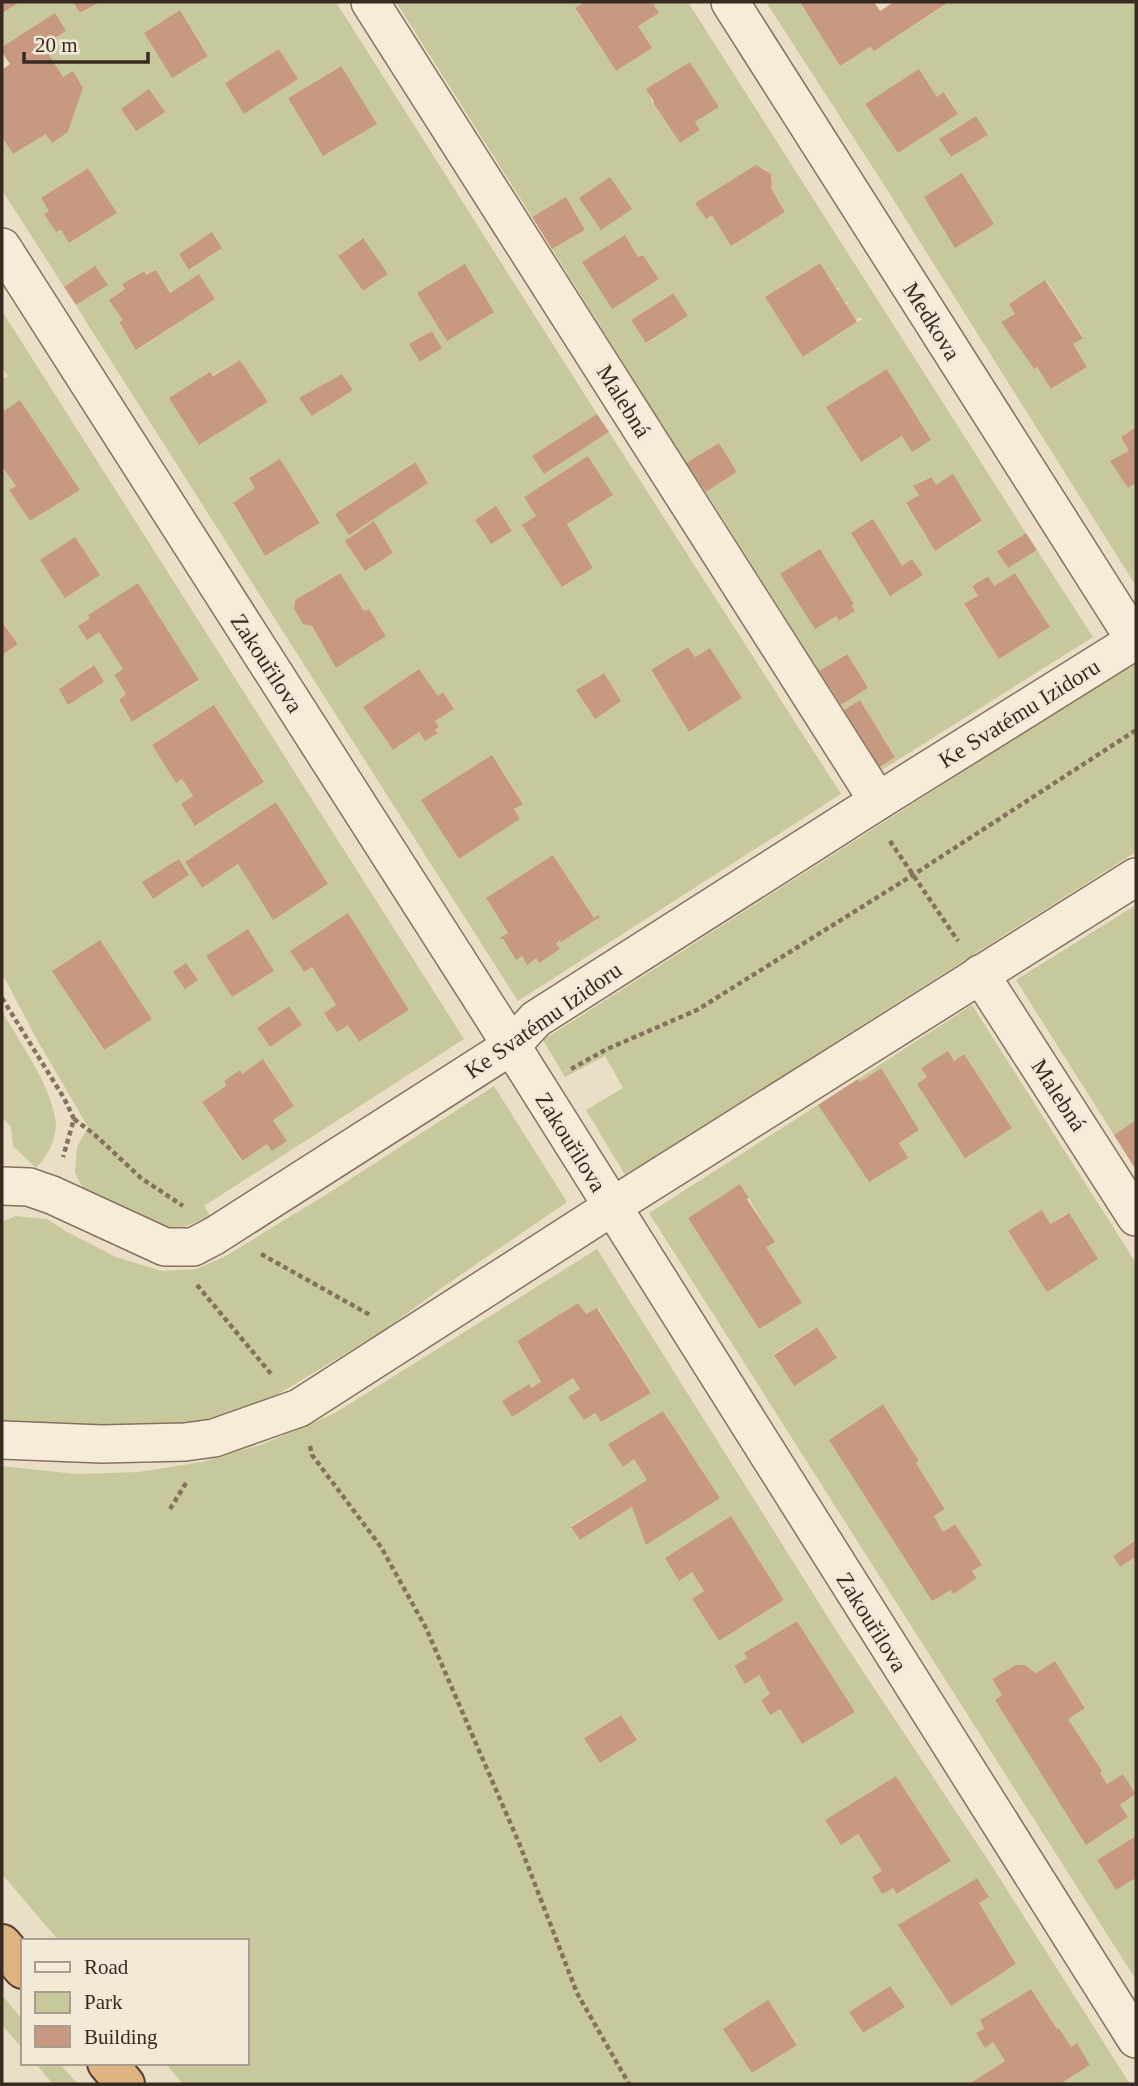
<svg xmlns="http://www.w3.org/2000/svg" width="1138" height="2086" font-family="'Times New Roman',serif">
<rect width="100%" height="100%" fill="#ebdec7"/>
<g fill="#c7c99c" fill-rule="evenodd">
<path d="M18 2H73L81 13 100 2H336L597 414 533 456 544 474 609 432 841 794 518 1001 83 317 76 305 107 285 95 267 64 287 2 190V137L13 154 46 134 52 142 68 132 83 88 73 72 63 77 43 45 65 31 55 14 2 47V13ZM180 10 208 55 172 77 144 33ZM279 49 298 79 244 113 225 83ZM340 66 376 124 323 156 288 98ZM149 90 136 130 121 109ZM88 168 117 213 69 243 61 230 56 232 45 214 49 211 41 198ZM211 233 222 248 190 270 179 254ZM362 238 388 274 363 291 338 256ZM156 270 170 293 199 274 215 299 137 350 119 323 123 320 110 299 125 289 122 284 143 271 146 275ZM432 331 442 348 420 362 410 344ZM240 360 268 402 199 445 170 398ZM342 374 353 390 312 416 300 398ZM588 456 612 495 567 524 593 568 563 587 523 525 536 516 524 497ZM280 460 320 523 265 556 233 504 255 488 249 478ZM414 462 428 483 335 514ZM496 507 512 531 491 544 475 520ZM374 522 393 552 365 570ZM339 573 364 611 369 609 386 636 336 668 312 626 303 624 294 609 295 600ZM688 647 695 657 710 648 742 698 689 732 651 671ZM419 669 438 696 443 693 454 709 435 721 439 727 435 730 437 733 425 741 419 732 393 750 363 707ZM603 673 621 701 595 718 577 690ZM492 755 523 803 514 809 520 819 459 859 422 800ZM553 855 594 918 598 915 599 917 562 941 560 940 556 942 560 949 539 962 536 958 527 964 522 956 502 940 501 938 508 933 486 898Z"/>
<path d="M396 2H581L582 4 575 9 616 71 651 48 638 26 659 13 652 2H688L1026 533 998 550 1007 567 1037 550 1093 637 882 770 880 767 895 756 860 700 844 710 841 705 868 688 846 654 819 671 706 492 737 472 719 443 686 463 552 249 585 230 566 198 532 217ZM690 62 718 107 695 122 700 130 680 143 653 104 647 89ZM758 168C769 168 775 178 771 188L785 212 732 245 712 215 705 218 696 203ZM624 236 638 257 643 255 659 279 612 308 582 262ZM819 263 836 289 841 287 837 291 845 303 850 301 846 304 856 320 860 317 862 319 803 357 766 297ZM672 293 688 316 647 343 631 320ZM887 369 930 440 902 436 861 462 827 407ZM953 475 982 522 935 551 906 504 919 495 914 486 930 477 936 485ZM820 549 854 604 852 606 855 611 839 621 836 616ZM912 560 923 575 890 596 902 566ZM1015 573 1050 627 999 659 964 605 978 596 972 586 987 576 994 586Z"/>
<path d="M766 2H800L840 66 870 47 874 51 945 5 944 2H1136V427L1121 437 1129 451 1111 462 1128 488 1136 483V586L886 188ZM919 70 937 97 945 92 958 114 898 153 865 104ZM976 116 988 135 951 157 939 139ZM1046 280 1083 337 1073 344 1087 367 1051 389 1037 367 1034 369 1002 323 1015 314 1009 304Z"/>
<path d="M2 311 464 1039 204 1206 210 1216 177 1230 146 1227 87 1197 75 1173 77 1147 88 1127 36 1038 2 973V655L18 644 4 623 2 624V469L3 468 16 486 9 490 30 521 80 490 20 400 2 412V380L8 376 2 368ZM138 583 199 681 132 722 119 700 126 694 114 675 123 669 99 632 87 639 78 626 90 618 88 615ZM93 665 104 682 69 704 59 689ZM214 705 264 782 196 826 181 804 193 796 182 779 176 782 152 745ZM276 802 328 884 273 919 238 864 202 888 185 862ZM179 859 189 875 153 899 143 883ZM348 914 409 1010 359 1042 312 967 304 972 290 951ZM100 941 152 1019 103 1050 53 971ZM206 956 274 971 232 997ZM289 1006 302 1025 270 1047 257 1028ZM264 1060 294 1106 273 1120 287 1141 267 1144 241 1161 202 1102 226 1086 224 1081 240 1071 242 1074Z"/>
<polygon points="1136,661 1136,852 625,1175 586,1110 623,1088 605,1056 565,1077 543,1040"/>
<polygon points="1136,905 1136,1120 1114,1135 1016,980"/>
<path d="M972 1005 1136 1263V1540L1113 1556 1120 1567 1134 1558 1136 1562V1836L1097 1860 1116 1890 1136 1878V1980L649 1213 818 1105 869 1182 907 1158 899 1143 919 1130 881 1069 860 1082 858 1079ZM948 1051 954 1061 964 1054 1012 1128 917 1084 927 1077 922 1068ZM740 1184 774 1241 766 1247 802 1303 759 1329 688 1218ZM1042 1210 1050 1224 1067 1213 1072 1217 1047 1291 1008 1232ZM816 1327 837 1358 794 1385 774 1354ZM884 1405 919 1461 916 1463 945 1508 934 1516 943 1532 955 1524 981 1565 972 1571 977 1577 953 1593 830 1440ZM1055 1661 1085 1707 1068 1719 1101 1771 1100 1773 1107 1784 1123 1774 1136 1794 1120 1805 1128 1817 1058 1799 995 1700 1002 1695 992 1679C1008 1670 1021 1658 1036 1673Z"/>
<path d="M2 1011C20 1043 53 1088 56 1124 56 1140 47 1157 36 1168L13 1146 11 1127 2 1117Z"/>
<polygon points="494,1086 567,1202 440,1289 383,1331 260,1405 173,1429 2,1423 2,1222 15,1216 47,1219 67,1232 116,1257 162,1271 196,1269 224,1257 335,1189"/>
<path d="M597 1249 841 1638 990 1863 1130 2084H1060L1090 2065 1077 2044 1071 2047 1059 2028 1057 2029 1031 1989 980 2020 984 2029 977 2034 985 2047 993 2042 1005 2061 969 2084H183L165 2063H247V1941H59L2 1874V1466L76 1474 139 1472 202 1462 263 1444 335 1413ZM578 1303 586 1314 598 1308 651 1392 601 1422 595 1413 584 1420 569 1397 580 1389 573 1378 512 1416 502 1401 528 1385 531 1388 541 1382 517 1341ZM663 1411 720 1498 632 1507 580 1540 571 1526 647 1480 634 1459 623 1466 608 1444ZM731 1517 784 1600 719 1641 692 1599 704 1591 692 1572 679 1580 665 1558ZM797 1621 855 1712 802 1744 780 1709 769 1714 761 1700 770 1694 759 1675 745 1683 734 1667 747 1658 745 1653ZM621 1715 637 1740 600 1763 585 1737ZM896 1776 951 1861 898 1894 858 1834 841 1844 825 1820ZM977 1878 989 1897 979 1903 1016 1964 951 2006 899 1925ZM890 1986 904 2007 863 2033 849 2012ZM768 2001 797 2044 752 2073Z"/>
<polygon points="2,1995 23,2020 23,2049 2,2025"/>
<polygon points="35,2063 59,2063 78,2084 53,2084"/>
</g>
<g fill="#c79980">
<polygon points="2,2 20,2 2,13"/>
<polygon points="73,2 100,2 80,13"/>
<polygon points="581,2 652,2 659,13 638,26 652,48 616,71 575,8 582,4"/>
<polygon points="800,2 874,2 880,11 894,2 944,2 946,4 874,51 870,47 840,66"/>
<polygon points="180,10 208,56 172,78 144,33"/>
<polygon points="55,13 66,31 43,45 63,77 73,71 83,88 68,132 52,143 46,134 13,154 2,137 2,70 10,64 2,52 2,47"/>
<polygon points="279,49 298,79 244,114 225,83"/>
<polygon points="690,62 719,107 695,122 700,130 680,143 653,103 654,102 646,89"/>
<polygon points="341,66 377,124 323,156 288,98"/>
<polygon points="919,69 937,97 944,92 958,114 898,153 865,104"/>
<polygon points="149,89 165,112 136,131 121,109"/>
<polygon points="976,116 988,135 951,157 939,139"/>
<polygon points="756,165 771,174 772,184 771,188 785,212 731,246 712,215 706,219 695,203"/>
<polygon points="88,168 117,213 69,243 61,230 56,232 44,214 49,211 41,198"/>
<polygon points="962,173 994,224 955,248 924,197"/>
<polygon points="610,177 632,209 601,230 579,198"/>
<polygon points="566,197 585,230 552,249 532,217"/>
<polygon points="212,232 222,248 189,270 179,254"/>
<polygon points="625,235 638,257 643,255 659,279 612,309 582,262"/>
<polygon points="363,238 388,274 363,291 338,256"/>
<polygon points="820,263 857,322 803,357 765,297"/>
<polygon points="465,264 494,312 447,341 417,293"/>
<polygon points="95,266 108,285 76,305 64,287"/>
<polygon points="156,270 170,293 199,274 215,299 136,350 119,322 123,320 109,300 125,289 122,284 144,271 146,275"/>
<polygon points="1045,280 1083,338 1073,344 1087,367 1051,389 1037,367 1034,369 1001,322 1015,314 1009,304"/>
<polygon points="673,293 688,316 646,343 631,320"/>
<polygon points="432,331 442,348 420,362 409,344"/>
<polygon points="240,360 268,402 199,445 169,398 210,372 213,376"/>
<polygon points="887,369 931,440 912,452 902,436 861,462 826,407"/>
<polygon points="342,374 353,390 312,416 299,398"/>
<polygon points="20,400 80,490 30,521 9,490 16,486 3,468 2,469 2,412"/>
<polygon points="597,414 609,432 544,474 532,456"/>
<polygon points="1136,427 1136,483 1128,488 1110,461 1129,451 1121,437"/>
<polygon points="719,443 737,472 706,492 686,463"/>
<polygon points="588,456 613,495 567,524 593,568 562,587 522,525 536,516 524,497"/>
<polygon points="280,459 320,523 265,556 233,503 255,488 249,478"/>
<polygon points="415,462 428,483 349,535 335,514"/>
<polygon points="953,474 982,521 935,551 906,503 919,495 913,486 931,477 936,485"/>
<polygon points="496,506 512,531 491,544 475,520"/>
<polygon points="873,519 902,566 912,559 923,575 890,596 851,533"/>
<polygon points="374,521 393,553 365,571 345,541"/>
<polygon points="1026,533 1037,550 1008,568 997,551"/>
<polygon points="75,537 100,575 65,598 40,560"/>
<polygon points="820,549 854,604 852,606 855,611 839,621 836,616 815,629 780,574"/>
<polygon points="340,573 364,611 369,609 386,636 336,668 312,626 303,624 294,609 295,600"/>
<polygon points="1015,573 1050,627 999,659 964,604 978,596 972,586 988,576 994,586"/>
<polygon points="138,583 199,680 132,722 119,700 126,694 114,675 123,669 99,632 87,640 78,626 90,618 88,615"/>
<polygon points="3,623 18,644 2,655 2,624"/>
<polygon points="688,647 695,657 710,648 742,698 689,732 651,670"/>
<polygon points="847,654 868,688 841,705 819,671"/>
<polygon points="94,665 104,682 68,705 59,689"/>
<polygon points="419,669 438,696 443,692 454,709 435,721 439,727 435,730 438,733 425,741 419,732 393,750 363,707"/>
<polygon points="604,673 621,701 595,719 576,690"/>
<polygon points="860,700 895,757 880,767 844,710"/>
<polygon points="214,705 264,782 195,826 181,804 193,796 182,779 176,783 152,745"/>
<polygon points="492,755 523,804 514,809 520,819 459,859 421,800"/>
<polygon points="276,802 328,884 273,920 238,864 202,888 185,862"/>
<polygon points="553,855 594,918 598,915 600,917 561,942 560,940 556,943 560,949 539,963 536,958 527,965 522,956 516,960 503,939 502,940 500,938 508,933 486,898"/>
<polygon points="179,859 189,875 153,899 142,882"/>
<polygon points="348,913 409,1010 359,1042 348,1025 337,1032 324,1013 336,1005 312,967 304,972 290,951"/>
<polygon points="248,929 274,971 232,997 206,956"/>
<polygon points="100,940 152,1019 104,1050 52,971"/>
<polygon points="186,963 198,980 185,989 173,972"/>
<polygon points="289,1006 302,1025 270,1047 257,1028"/>
<polygon points="948,1051 954,1061 964,1054 1012,1128 965,1158 917,1084 927,1077 921,1068"/>
<polygon points="263,1059 294,1106 273,1120 287,1141 272,1151 267,1144 242,1161 202,1102 226,1086 224,1081 240,1070 242,1074"/>
<polygon points="881,1068 919,1130 899,1143 908,1158 869,1182 818,1105 858,1079 860,1082"/>
<polygon points="1136,1120 1136,1170 1114,1135"/>
<polygon points="740,1184 749,1198 747,1199 775,1242 766,1247 802,1303 759,1329 688,1218"/>
<polygon points="1042,1210 1050,1224 1069,1213 1098,1259 1047,1292 1008,1231"/>
<polygon points="578,1303 586,1314 597,1308 651,1393 601,1422 595,1413 584,1420 568,1397 580,1389 573,1378 512,1417 502,1401 529,1384 531,1388 541,1382 517,1341"/>
<polygon points="817,1327 837,1358 794,1386 774,1355"/>
<polygon points="883,1404 919,1461 916,1463 945,1509 934,1516 943,1532 955,1524 982,1565 972,1571 977,1578 953,1594 951,1590 932,1601 829,1440"/>
<polygon points="663,1411 720,1498 646,1545 632,1507 580,1540 571,1527 647,1480 634,1459 623,1467 608,1444"/>
<polygon points="731,1516 784,1600 719,1641 692,1599 704,1591 692,1572 679,1581 665,1558"/>
<polygon points="1136,1540 1136,1562 1134,1558 1120,1567 1113,1556"/>
<polygon points="797,1621 855,1712 802,1744 780,1709 770,1715 761,1700 770,1694 759,1675 745,1684 734,1666 747,1658 744,1653"/>
<polygon points="1055,1661 1085,1708 1068,1719 1102,1771 1100,1773 1107,1784 1123,1774 1136,1794 1120,1805 1128,1817 1086,1845 995,1700 1002,1695 992,1679 1016,1665 1025,1665 1036,1673"/>
<polygon points="621,1715 637,1740 600,1763 584,1738"/>
<polygon points="896,1776 951,1861 897,1894 893,1888 882,1894 872,1877 882,1871 858,1834 841,1845 825,1820"/>
<polygon points="1136,1836 1136,1878 1116,1890 1097,1860"/>
<polygon points="977,1878 989,1897 979,1903 1016,1964 951,2006 898,1925"/>
<polygon points="890,1986 905,2007 863,2033 849,2012"/>
<polygon points="1031,1989 1057,2029 1059,2028 1071,2047 1077,2043 1090,2065 1060,2084 969,2084 1005,2061 993,2042 985,2048 976,2033 984,2029 980,2020"/>
<polygon points="768,2000 797,2045 752,2073 723,2029"/>
</g>
<g fill="none" stroke-linecap="round" stroke-linejoin="round">
<defs>
<g id="minor">
<polyline points="370,2 878,801"/>
<polyline points="730,2 1135,640"/>
<polyline points="2,247 494,1018 1136,2039"/>
<polyline points="980,974 1136,1217"/>
<polyline points="2,1186 29,1187 52,1195 165,1247 193,1247 214,1236 511,1046 536,1019 878,801 1136,640"/>
<polyline points="2,1440 102,1444 185,1442 214,1438 299,1408 632,1194 1136,877"/>
</g>
<g id="trunk">
<polyline points="2,1944 23,1969"/>
<polyline points="107,2063 125,2084"/>
</g>
</defs>
<use href="#minor" stroke="#86715e" stroke-width="40"/>
<use href="#trunk" stroke="#544032" stroke-width="42"/>
<g stroke="#86715e" stroke-width="4.5" stroke-dasharray="5 3.5" stroke-linecap="butt">
<polyline points="890,841 958,941"/>
<polyline points="2,998 64,1098 74,1119 63,1157"/>
<polyline points="571,1069 607,1049 697,1010 913,875 1136,730"/>
<polyline points="74,1119 94,1134 141,1178 183,1206"/>
<polyline points="261,1254 370,1315"/>
<polyline points="197,1285 272,1375"/>
<polyline points="310,1446 312,1455 381,1547 426,1628 519,1843 577,1993 629,2084"/>
<polyline points="170,1509 186,1483"/>
</g>
<use href="#minor" stroke="#f7ecda" stroke-width="37"/>
<use href="#trunk" stroke="#e0b480" stroke-width="38"/>
</g>
<g text-anchor="middle" stroke-width="6" stroke-linejoin="round" paint-order="stroke">
<g font-size="23" fill="#372a20" stroke="#f3e9d7">
<text transform="translate(932 321) rotate(58)" y="8">Medkova</text>
<text transform="translate(624 401) rotate(58)" y="8">Malebná</text>
<text transform="translate(267 663) rotate(57)" y="8">Zakouřilova</text>
<text transform="translate(1019 713) rotate(-32)" y="8">Ke Svatému Izidoru</text>
<text transform="translate(543 1020) rotate(-35)" y="8">Ke Svatému Izidoru</text>
<text transform="translate(1059 1095) rotate(57)" y="8">Malebná</text>
<text transform="translate(571 1142) rotate(58)" y="8">Zakouřilova</text>
<text transform="translate(872 1622) rotate(58)" y="8">Zakouřilova</text>
</g>
</g>
<rect width="1138" height="2086" fill="none" stroke="#372a20" stroke-width="7"/>
<rect x="21" y="1939" width="228" height="126" fill="#f3e9d7" stroke="#a89d8e" stroke-width="2"/>
<rect x="35" y="1962" width="35" height="10" fill="#f7ecda" stroke="#a89d8e" stroke-width="2"/>
<text x="84" y="1974" font-size="21" fill="#372a20">Road</text>
<rect x="35" y="1992" width="35" height="21" fill="#c7c99c" stroke="#a89d8e" stroke-width="2"/>
<text x="84" y="2009" font-size="21" fill="#372a20">Park</text>
<rect x="35" y="2026" width="35" height="21" fill="#c79980" stroke="#a89d8e" stroke-width="2"/>
<text x="84" y="2044" font-size="21" fill="#372a20">Building</text>
<path d="M24 52v10h124v-10" fill="none" stroke="#372a20" stroke-width="3.5"/>
<text x="35" y="52" font-size="21" fill="#372a20" stroke="#f3e9d7" stroke-width="5" paint-order="stroke">20 m</text>
</svg>
